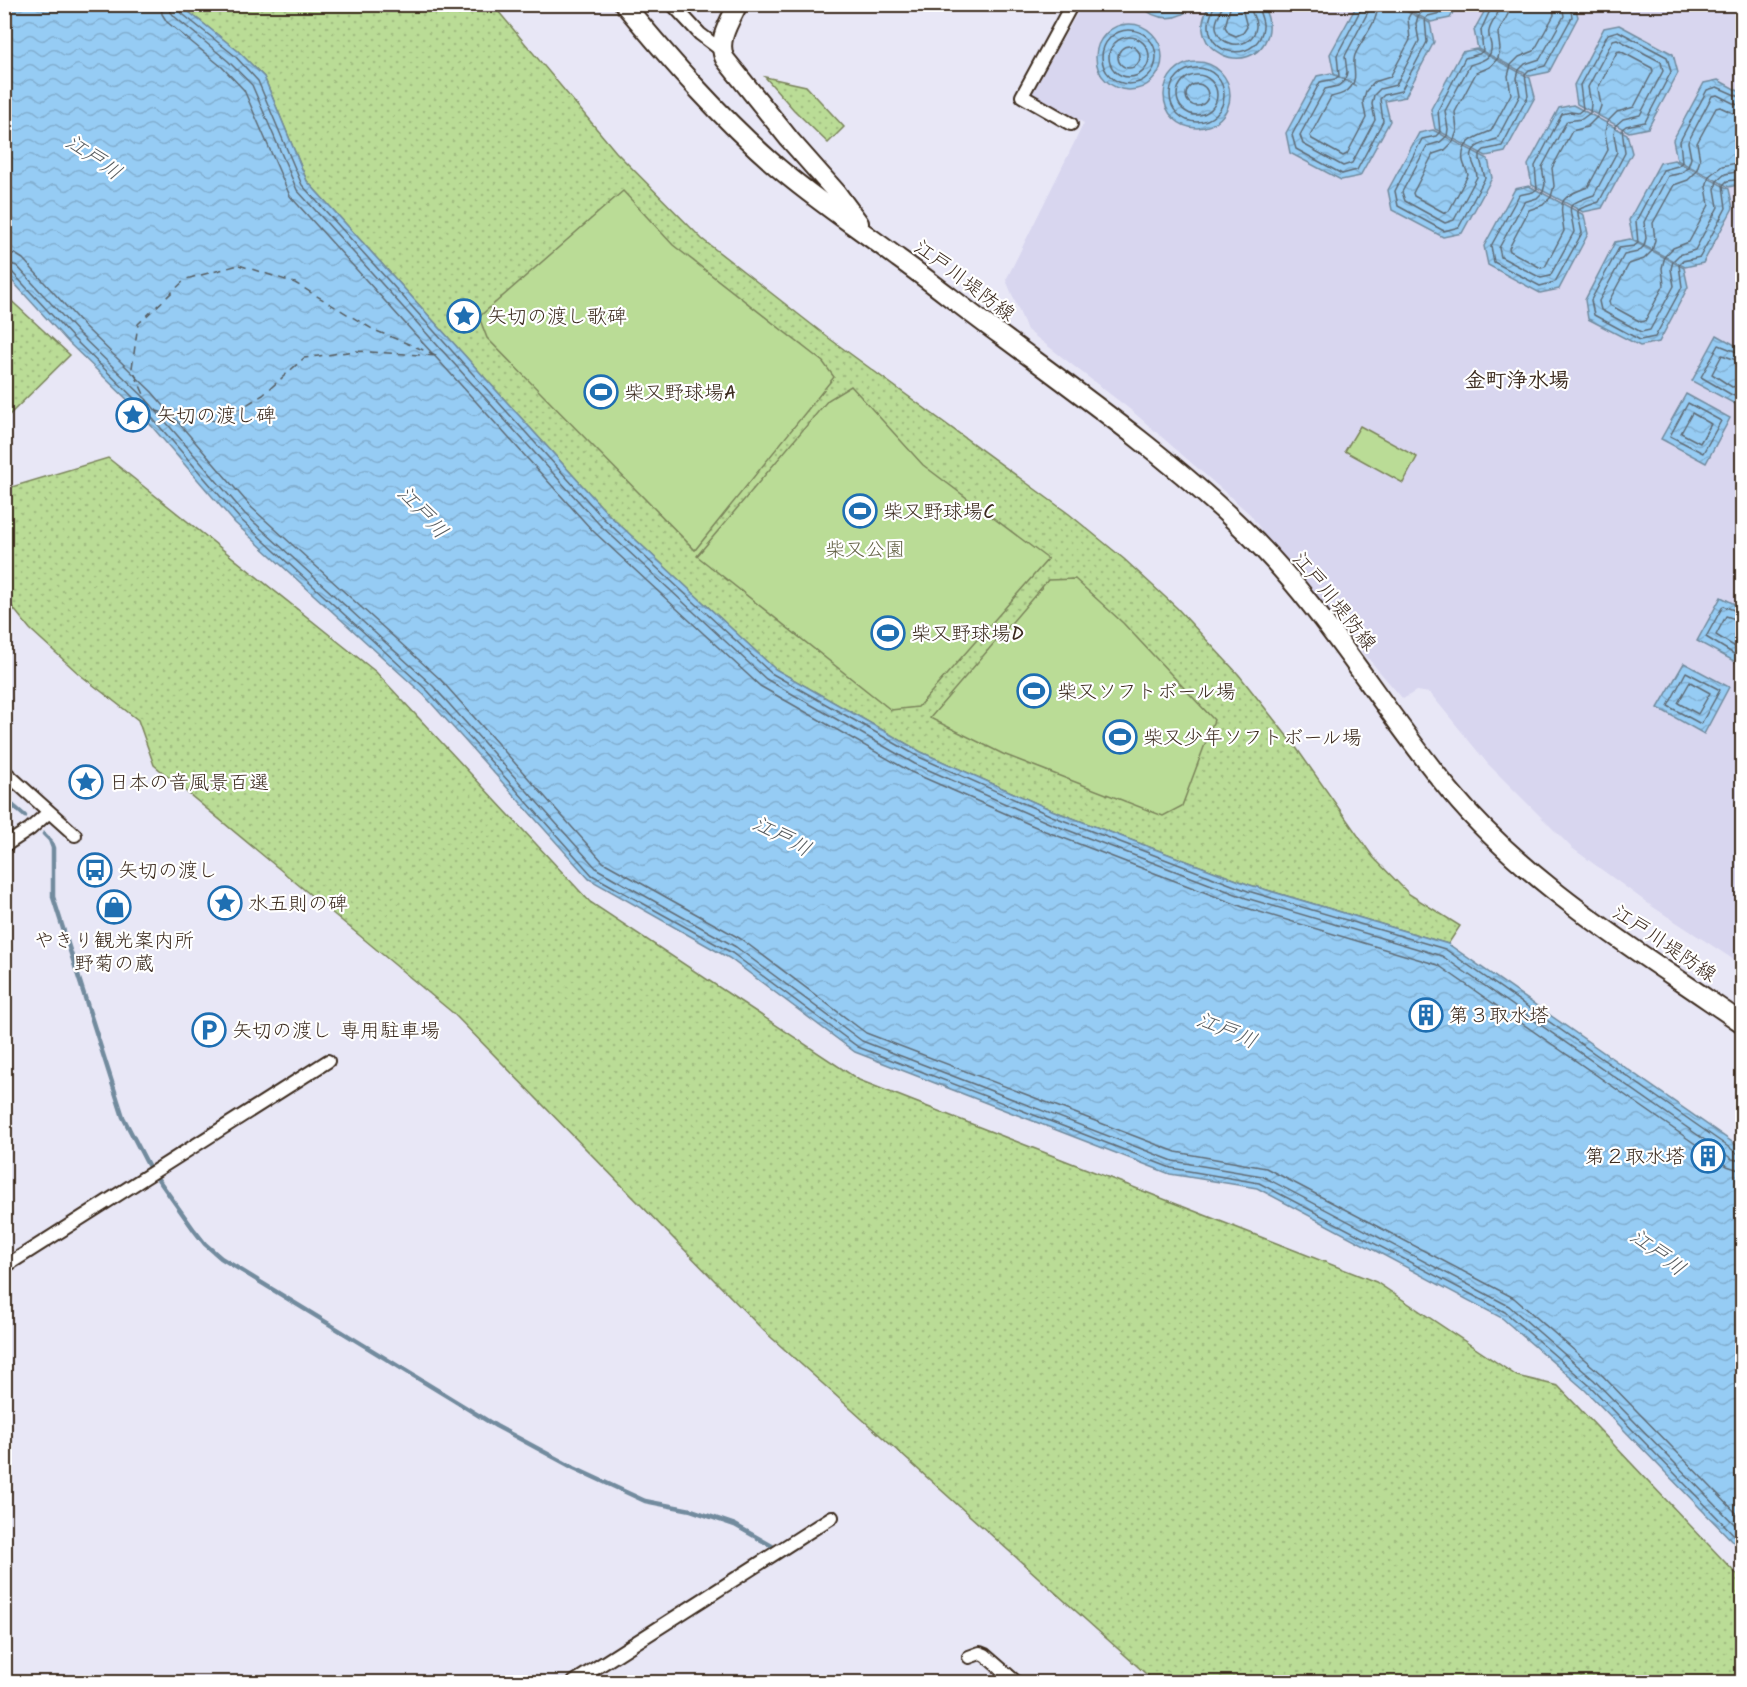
<svg xmlns="http://www.w3.org/2000/svg" width="1747" height="1687" font-family="Kalam,'Klee One',sans-serif">
<defs>
<pattern id="green-dots" width="8" height="8" patternUnits="userSpaceOnUse" patternTransform="scale(1.5)"><rect width="8" height="8" fill="#badc96"/><path d="M2 2h.1M6 6h.1" fill="none" stroke="#a1bd81" stroke-width="1.8" stroke-linecap="round"/></pattern>
<pattern id="water-waves" width="16" height="10" patternUnits="userSpaceOnUse" patternTransform="scale(1.5)"><rect width="16" height="10" fill="#96ccf4"/><path d="M0 5q4-4 8 0t8 0" fill="none" stroke="#82afd1"/></pattern>
</defs>
<rect width="100%" height="100%" fill="#e8e7f6"/>
<filter id="ink" filterUnits="userSpaceOnUse"><feTurbulence type="fractalNoise" baseFrequency=".0167" numOctaves="2"/><feDisplacementMap in="SourceGraphic" scale="12" xChannelSelector="R" yChannelSelector="G"/><feConvolveMatrix kernelMatrix="1 2 1 2 8 2 1 2 1" color-interpolation-filters="sRGB"/></filter>
<g filter="url(#ink)">
<polygon fill="#d8d6ef" points="1082,5 1742,5 1742,965 1653,907 1572,848 1488,764 1430,693 1416,691 1403,699 1275,550 1250,514 1132,411 1027,330 1006,280 1084,123 1032,93"/>
<g fill="url(#green-dots)" stroke="#7a835a" stroke-width="1.5">
<polygon points="180,5 493,5 616,152 702,239 830,339 1069,514 1124,559 1177,608 1239,675 1295,746 1373,857 1409,894 1460,926 1448,944 1250,885 1054,811 921,752 775,669 608,514 307,181 264,77 238,51"/>
<polygon points="765,77 806,86 844,127 828,143 794,110"/>
<polygon points="4,294 70,355 5,419 4,419"/>
<polygon points="108,458 376,672 590,902 859,1080 1376,1282 1517,1376 1558,1386 1742,1580 1742,1682 1155,1682 764,1331 453,1013 154,765 138,720 79,674 30,629 5,598 5,489"/>
</g>
<g fill="#badc96" stroke="#7a835a" stroke-width="1.5">
<polygon points="623,191 673,245 823,362 834,377 695,550 487,338 479,317"/>
<polygon points="851,386 923,465 1048,559 918,707 891,710 697,556 828,400"/>
<polygon points="1360,426 1417,457 1403,483 1345,451"/>
<polygon points="1075,579 1123,623 1214,720 1182,806 1163,816 1003,754 930,718 1048,580"/>
</g>
<g fill="url(#water-waves)" stroke="#728b9e" stroke-width="1.5">
<polygon points="5,4 180,5 238,51 264,77 307,181 608,514 775,669 921,752 1054,811 1250,885 1448,944 1742,1149 1742,1551 1585,1390 1502,1318 1257,1188 1170,1174 855,1052 729,958 589,879 424,695 235,523 136,408 69,343 5,273"/>
<path d="M1140 5H1194C1179 22 1156 22 1140 5Z"/>
<path d="M1210 5H1262C1268 14 1271 24 1268 35 1252 82 1180 50 1210 5Z"/>
<polygon points="1357,5 1394,5 1430,23 1434,42 1405,97 1385,101 1390,121 1360,176 1341,180 1290,153 1286,133 1317,76 1331,73 1356,86 1334,74 1330,54"/>
<polygon points="1398,5 1457,5 1450,18 1431,22"/>
<polygon points="1488,5 1575,5 1578,17 1549,72 1530,76 1478,49 1474,30"/>
<circle cx="1129" cy="57" r="33"/>
<polygon points="1619,25 1673,54 1678,73 1648,128 1629,132 1577,104 1574,85 1604,28"/>
<polygon points="1476,49 1530,78 1535,97 1505,152 1486,156 1435,129 1431,109 1462,52"/>
<circle cx="1197" cy="95" r="33"/>
<polygon points="1718,80 1742,93 1742,184 1729,187 1677,160 1673,140 1704,83"/>
<polygon points="1573,105 1627,134 1632,153 1602,208 1583,212 1532,185 1528,165 1559,108"/>
<polygon points="1433,130 1488,159 1492,178 1462,233 1443,237 1392,210 1388,190 1419,133"/>
<polygon points="1674,160 1729,189 1733,208 1703,263 1685,267 1633,240 1629,220 1660,163"/>
<polygon points="1529,186 1584,215 1588,234 1559,289 1540,293 1488,265 1484,246 1515,189"/>
<polygon points="1630,239 1684,268 1688,287 1659,342 1640,346 1588,319 1585,300 1615,242"/>
<polygon points="1717,335 1742,349 1742,394 1737,405 1692,381"/>
<polygon points="1686,394 1730,418 1706,463 1661,439"/>
<polygon points="1721,597 1742,608 1742,662 1741,665 1697,641"/>
<polygon points="1684,663 1729,687 1704,734 1658,708"/>
</g>
<g fill="none" stroke-linecap="round" stroke-linejoin="round">
<g stroke="#5f6b74" stroke-width="1.5">
<polyline points="161,4 162,14 167,22 222,67 244,90 290,196 592,530 760,686 911,772 1045,831 1243,907 1438,965 1727,1166 1742,1171"/>
<polyline points="170,4 170,11 175,17 228,61 252,85 297,190 599,524 766,679 915,764 1049,823 1246,898 1442,956 1732,1159 1742,1161"/>
<polyline points="177,4 180,12 234,55 258,81 302,185 604,519 771,673 919,757 1052,816 1248,891 1445,949 1737,1153 1742,1154"/>
<path d="M1214 4C1213 12 1208 19 1209 27 1211 60 1260 60 1263 27 1264 19 1258 12 1258 4"/>
<path d="M1222 4C1222 13 1215 19 1216 27 1219 50 1253 50 1256 27 1257 19 1250 13 1250 4"/>
<polyline points="1231,4 1225,27 1229,33 1236,36 1243,33 1247,27 1241,4"/>
<polyline points="1362,4 1361,9 1337,55 1339,76 1335,79 1320,82 1292,135 1296,149 1342,174 1357,170 1383,121 1380,99 1384,95 1401,91 1427,42 1425,19 1428,16 1445,12 1450,4"/>
<polyline points="1369,4 1368,12 1345,56 1347,72 1345,80 1338,86 1325,89 1300,135 1303,144 1343,166 1352,163 1375,120 1372,104 1374,95 1380,89 1396,85 1419,41 1416,24 1418,16 1424,10 1442,4"/>
<path d="M1378 4C1378 23 1362 38 1355 55 1351 66 1359 76 1351 87 1346 94 1338 95 1331 97L1310 136 1312 139 1343 156 1347 154 1366 118 1363 102 1366 91 1374 82 1390 77 1410 40 1408 18 1416 4"/>
<polyline points="1493,4 1481,30 1483,51 1479,54 1465,58 1438,110 1440,132 1436,136 1422,139 1395,191 1398,206 1444,231 1459,227 1485,178 1480,159 1480,154 1484,150 1502,146 1528,96 1525,74 1529,70 1545,66 1572,17 1570,4"/>
<path d="M1500 4C1500 15 1491 21 1489 31 1488 35 1490 40 1491 45 1493 60 1480 61 1470 65L1445 111 1448 129 1447 136 1440 142 1427 146 1402 192 1405 201 1445 223 1454 220 1477 177C1477 171 1475 168 1473 163 1466 145 1486 143 1497 139L1520 95 1517 78 1519 70 1525 64 1540 59 1564 16 1562 4"/>
<path d="M1509 4 1508 14 1498 33 1500 49 1498 58 1490 67 1476 73 1455 112 1457 131 1453 142 1445 150 1433 154 1413 193 1414 196 1445 213 1449 211 1468 175C1467 170 1464 166 1463 161 1460 141 1477 137 1491 131L1511 94 1508 76 1511 65 1519 57 1534 51 1554 15 1553 4"/>
<circle cx="1129" cy="57" r="27"/>
<path d="M1618 31 1667 57 1671 72 1645 122 1626 126 1622 129 1625 153 1599 202C1571 212 1577 205 1582 233L1555 282 1540 286 1494 262 1491 246 1519 195 1533 192 1537 189 1535 166 1562 114 1571 112 1578 113 1583 109 1580 85 1608 34Z"/>
<circle cx="1129" cy="57" r="20"/>
<path d="M1617 39 1661 62 1663 71 1640 115 1623 119 1615 126 1614 135 1617 152 1594 195C1563 206 1570 203 1574 232L1550 276 1541 278 1501 257 1499 248 1524 202 1537 198 1543 192 1545 184 1542 167 1567 121 1582 119 1590 113 1591 104 1588 87 1613 40Z"/>
<circle cx="1129" cy="57" r="11"/>
<path d="M1620 51 1652 68 1653 71 1634 107 1617 112 1607 122 1605 133 1608 150 1588 187C1557 198 1560 201 1564 231L1545 267 1541 268 1510 251 1509 248 1529 210 1543 205 1551 197 1554 186 1552 168 1572 131 1587 127 1597 117 1601 106 1598 88 1617 52Z"/>
<circle cx="1197" cy="95" r="27"/>
<circle cx="1197" cy="95" r="20"/>
<circle cx="1197" cy="95" r="11"/>
<polyline points="1742,98 1717,87 1707,90 1680,141 1682,162 1678,166 1663,170 1636,221 1638,243 1634,246 1619,248 1591,300 1594,315 1640,340 1655,337 1682,287 1679,265 1683,261 1700,257 1726,208 1723,185 1727,181 1742,179"/>
<polyline points="1742,106 1735,104 1717,95 1712,96 1688,142 1691,158 1688,167 1682,173 1668,176 1644,222 1646,238 1644,246 1638,252 1624,255 1599,301 1601,310 1641,332 1650,330 1674,286 1671,269 1673,261 1679,255 1695,250 1718,207 1715,189 1717,181 1725,174 1742,171"/>
<polyline points="1742,115 1733,113 1720,107 1716,108 1697,143 1700,160 1696,172 1688,180 1674,185 1653,223 1655,240 1652,251 1644,259 1629,264 1609,301 1610,305 1641,322 1645,321 1664,285 1662,268 1665,256 1673,248 1689,242 1709,205 1706,187 1709,176 1722,166 1742,162"/>
<polyline points="4,252 15,254 23,259 85,327 152,392 252,508 440,679 603,862 741,939 866,1033 1176,1152 1266,1168 1514,1298 1600,1373 1742,1519"/>
<polyline points="4,262 17,266 79,334 146,399 245,514 433,686 597,869 736,947 862,1041 1173,1161 1262,1176 1509,1306 1594,1380 1742,1532"/>
<polyline points="4,269 11,271 74,339 140,404 240,519 428,691 592,875 732,953 858,1047 1171,1168 1259,1183 1505,1312 1589,1385 1742,1543"/>
<polyline points="1742,354 1719,345 1701,377 1732,395 1742,393"/>
<polyline points="1742,362 1722,355 1712,374 1732,387 1742,385"/>
<polygon points="1688,403 1721,421 1703,453 1670,436"/>
<polygon points="1692,413 1711,424 1700,443 1681,433"/>
<polyline points="1742,613 1723,606 1706,637 1742,659"/>
<polyline points="1742,621 1726,616 1716,635 1742,651"/>
<polygon points="1686,672 1720,690 1701,724 1668,706"/>
<polygon points="1690,682 1710,693 1698,714 1678,703"/>
</g>
<g stroke="#728b9e" stroke-width="4.5">
<polyline points="4,798 25,816"/>
<polyline points="44,834 50,840 53,848 53,897 123,1117 148,1165 194,1230 205,1244 221,1258 496,1426 574,1468 645,1501 691,1510 735,1525 772,1546"/>
</g>
<polygon stroke="#565b5e" stroke-width="1.5" stroke-dasharray="8 6" stroke-linecap="butt" points="239,265 295,283 374,330 438,356 355,351 304,358 263,395 219,421 177,417 157,411 147,401 132,368 138,324 186,279"/>
<defs>
<g id="street">
<polyline points="672,4 700,34 721,50"/>
<polyline points="1071,124 1022,96 1072,4"/>
<polyline points="4,771 75,835"/>
<polyline points="4,846 30,829 49,812"/>
<polyline points="4,1267 328,1061"/>
<polyline points="969,1657 980,1653 985,1655 1016,1682"/>
<polyline points="574,1682 832,1517"/>
</g>
<g id="secondary">
<path d="M624 4C671 61 720 117 776 166 814 199 857 227 898 258 933 283 967 311 1002 336 1084 397 1167 456 1241 527 1323 605 1378 704 1450 791 1513 867 1597 925 1679 980 1700 994 1721 1009 1742 1023"/>
<path d="M738 4C730 21 716 41 725 59L790 140 836 192 859 223"/>
</g>
</defs>
<use href="#street" stroke="#3b2a1e" stroke-width="16"/>
<use href="#secondary" stroke="#3b2a1e" stroke-width="22"/>
<use href="#street" stroke="#fff" stroke-width="12"/>
<use href="#secondary" stroke="#fff" stroke-width="18"/>
</g>
</g>
<defs>
<symbol id="sight-ring" viewBox="-11 -11 22 22"><circle r="9.5" fill="#fff" stroke="#1f6fb2" stroke-width="1.5"/><path d="M0-6L1.8-2.2L6-1.7L2.9 1.2L3.7 5.4L0 3.3L-3.7 5.4L-2.9 1.2L-6-1.7L-1.8-2.2Z" fill="#1f6fb2"/></symbol>
<symbol id="stadium-ring" viewBox="-11 -11 22 22"><circle r="9.5" fill="#fff" stroke="#1f6fb2" stroke-width="1.5"/><path d="M0-5a6.5 5 0 1 0 0 10a6.5 5 0 1 0 0-10ZM-3.5-1.8h7v3.6h-7Z" fill="#1f6fb2"/></symbol>
<symbol id="bus-ring" viewBox="-11 -11 22 22"><circle r="9.5" fill="#fff" stroke="#1f6fb2" stroke-width="1.5"/><path d="M-5-6H5V4H4V6H2V4H-2V6H-4V4H-5ZM-3.5-4V0h7V-4ZM-3.5 1.2v1.5H-2V1.2ZM2 1.2v1.5H3.5V1.2Z" fill="#1f6fb2"/></symbol>
<symbol id="shop-ring" viewBox="-11 -11 22 22"><circle r="9.5" fill="#fff" stroke="#1f6fb2" stroke-width="1.5"/><path d="M-5-2.5h2.3a2.7 3.5 0 0 1 5.4 0H5L5.5 6h-11ZM-1.5-2.5h3a1.5 2.3 0 0 0-3 0Z" fill="#1f6fb2"/></symbol>
<symbol id="building-ring" viewBox="-11 -11 22 22"><circle r="9.5" fill="#fff" stroke="#1f6fb2" stroke-width="1.5"/><path d="M-4-6H4V6H1V3H-1V6H-4ZM-2.5-4.3h1.7v1.8h-1.7ZM.8-4.3h1.7v1.8H.8ZM-2.5-1h1.7V.8h-1.7ZM.8-1h1.7V.8H.8Z" fill="#1f6fb2"/></symbol>
<symbol id="parking-ring" viewBox="-11 -11 22 22"><circle r="9.5" fill="#fff" stroke="#1f6fb2" stroke-width="1.5"/><path d="M-3.5-5.5H1a3.5 3.5 0 0 1 0 7H-1V5.5H-3.5ZM-1-3.4V-.6H.8a1.4 1.4 0 0 0 0-2.8Z" fill="#1f6fb2"/></symbol>
</defs>
<g fill-rule="evenodd">
<use href="#sight-ring" x="445" y="297" width="38" height="38"/>
<use href="#stadium-ring" x="582" y="373" width="38" height="38"/>
<use href="#sight-ring" x="114" y="396" width="38" height="38"/>
<use href="#stadium-ring" x="841" y="492" width="38" height="38"/>
<use href="#stadium-ring" x="869" y="614" width="38" height="38"/>
<use href="#stadium-ring" x="1015" y="672" width="38" height="38"/>
<use href="#stadium-ring" x="1101" y="718" width="38" height="38"/>
<use href="#sight-ring" x="67" y="763" width="38" height="38"/>
<use href="#bus-ring" x="76" y="851" width="38" height="38"/>
<use href="#sight-ring" x="206" y="884" width="38" height="38"/>
<use href="#shop-ring" x="95" y="888" width="38" height="38"/>
<use href="#building-ring" x="1407" y="996" width="38" height="38"/>
<use href="#parking-ring" x="190" y="1011" width="38" height="38"/>
<use href="#building-ring" x="1689" y="1137" width="38" height="38"/>
</g>
<g text-anchor="middle" stroke-width="4.5" stroke-linejoin="round" paint-order="stroke">
<g font-size="20" fill="#3b2a1e" stroke="#fff">
<text transform="translate(965 280) rotate(37)" y="7">江戸川堤防線</text>
<text transform="translate(1335 601) rotate(51)" y="7">江戸川堤防線</text>
<text transform="translate(1665 943) rotate(34)" y="7">江戸川堤防線</text>
</g>
<g font-size="20" fill="#3b2a1e" stroke="#fff" text-anchor="start">
<text x="487" y="323">矢切の渡し歌碑</text>
<text x="624" y="399">柴又野球場A</text>
<text x="156" y="422">矢切の渡し碑</text>
<text x="883" y="518">柴又野球場C</text>
<text x="911" y="640">柴又野球場D</text>
<text x="1057" y="698">柴又ソフトボール場</text>
<text x="1143" y="744">柴又少年ソフトボール場</text>
<text x="109" y="789">日本の音風景百選</text>
<text x="118" y="877">矢切の渡し</text>
<text x="248" y="910">水五則の碑</text>
<text x="114" y="947" text-anchor="middle">やきり観光案内所<tspan x="114" dy="23">野菊の蔵</tspan></text>
<text x="1449" y="1022">第３取水塔</text>
<text x="232" y="1037">矢切の渡し 専用駐車場</text>
<text x="1685" y="1163" text-anchor="end">第２取水塔</text>
</g>
<g font-size="20" fill="#615f42" stroke="#fff">
<text x="865" y="556">柴又公園</text>
</g>
<g font-size="21" font-style="italic" fill="#565b5e" stroke="#fff">
<text transform="translate(94 157) rotate(35)" y="7">江戸川</text>
<text transform="translate(423 512) rotate(47)" y="7">江戸川</text>
<text transform="translate(782 836) rotate(28)" y="7">江戸川</text>
<text transform="translate(1227 1030) rotate(23)" y="7">江戸川</text>
<text transform="translate(1658 1252) rotate(37)" y="7">江戸川</text>
</g>
<g font-size="21" font-weight="bold" fill="#3b2a1e" stroke="#fff">
<text x="1517" y="387">金町浄水場</text>
</g>
</g>
<rect width="1747" height="1687" fill="none" stroke="#fff" stroke-width="24"/>
<rect x="12" y="12" width="1723" height="1663" fill="none" stroke="#3b2a1e" stroke-width="2" filter="url(#ink)"/>
</svg>
